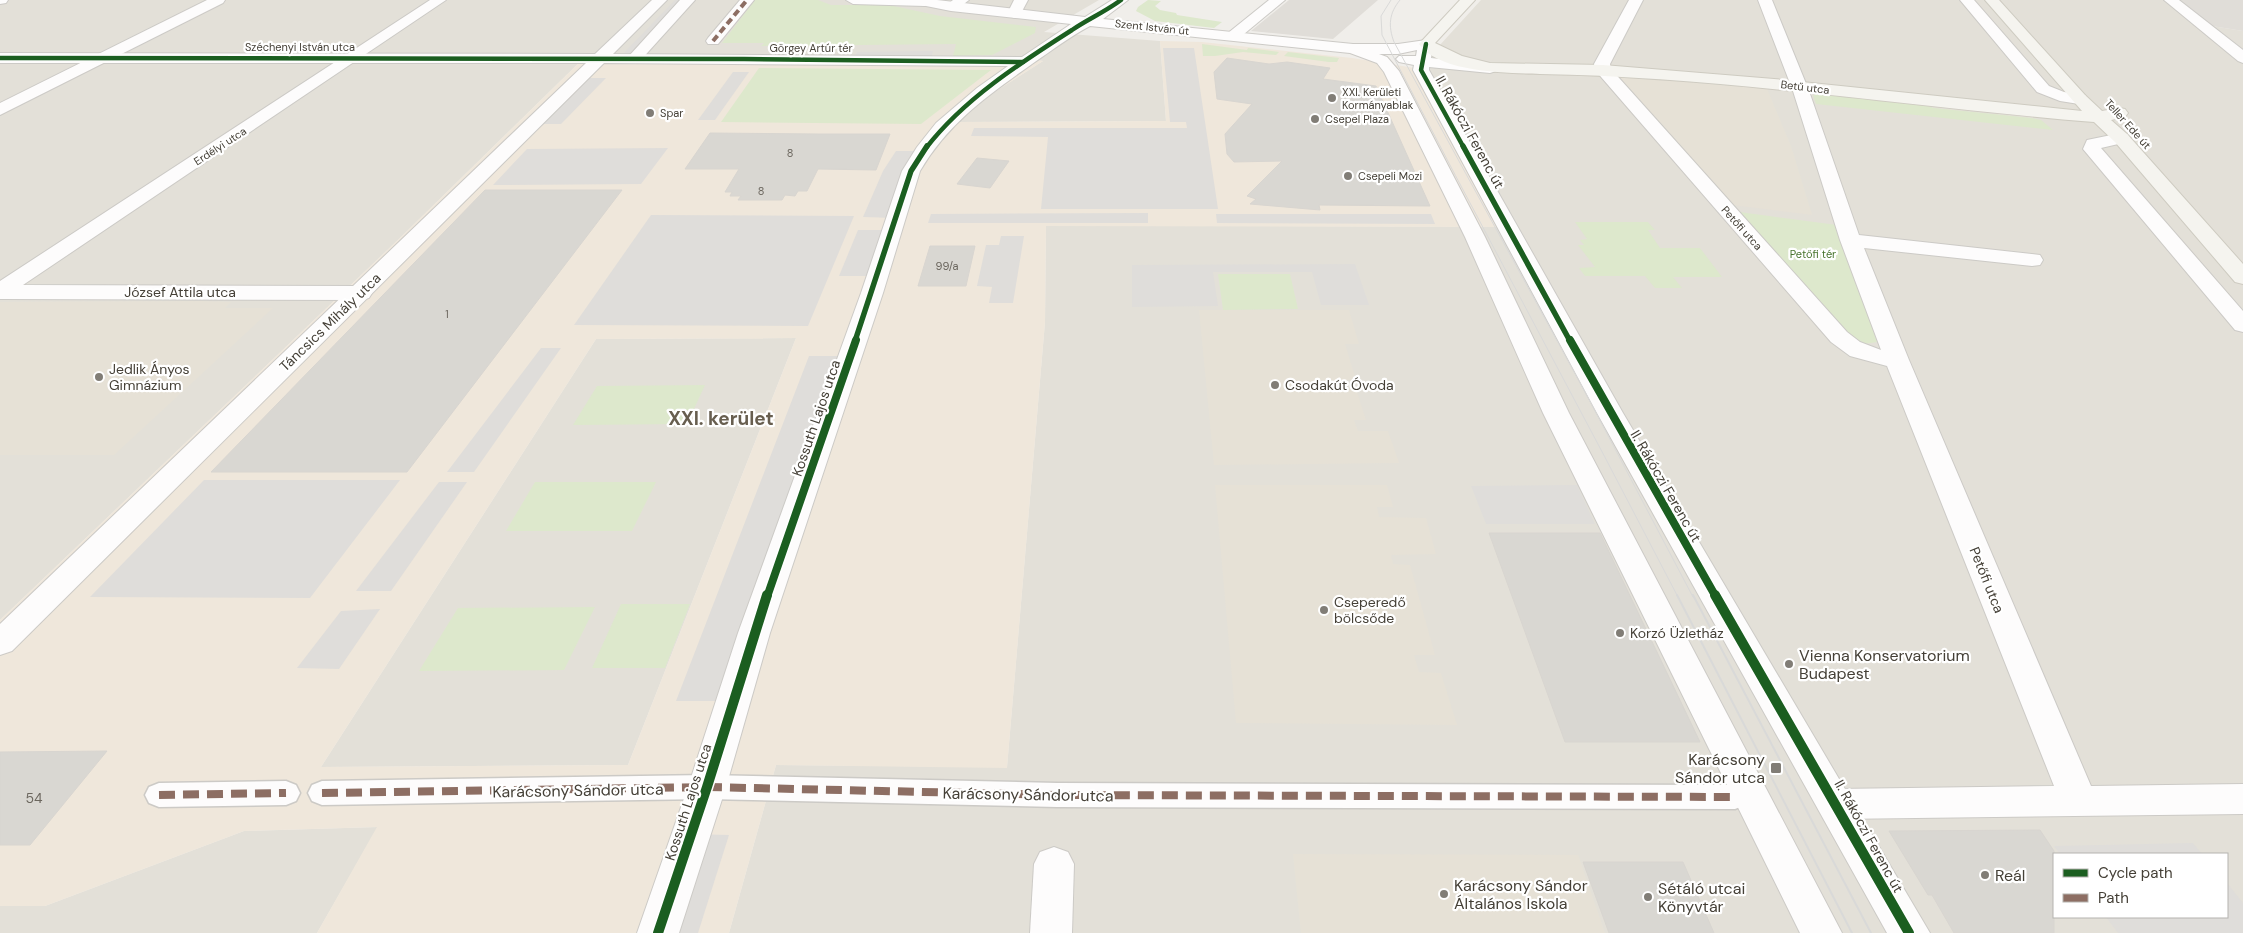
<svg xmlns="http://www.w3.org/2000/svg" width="2243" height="933" font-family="'DM Sans',sans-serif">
<rect width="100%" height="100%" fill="#f0eeea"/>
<g fill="#e3e0d8" fill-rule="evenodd">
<polygon points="0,0 1099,0 1044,32 1160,41 1166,121 958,122 971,107 1043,61 1002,56 588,54 402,236 0,620"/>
<path d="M1481 0H2180L2212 26 2243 31V933H729L776 765 1007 767 1045 322 1046 225 1517 227 1427 70 1439 46ZM2054 854H2227V917H2054Z"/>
<polygon points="796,338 628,765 321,767 596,339"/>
<polygon points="378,827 317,933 0,933 0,906 45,906 244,831"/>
</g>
<path fill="#efe7db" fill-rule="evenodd" d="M1160 41 1202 42 1352 58 1427 70 1517 227 1046 226 1045 322 1007 768 776 765 729 933H317L377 827 244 831 45 906H0V620L402 236 588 54 1002 56 1043 61 971 107 959 122 1166 121ZM796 338 628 765 321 767 596 339Z"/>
<g fill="#e0ddd8">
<polygon points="1289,0 1378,0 1333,39 1251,31"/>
<polygon points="2180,0 2243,0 2243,31 2212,26"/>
</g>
<g fill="#e6e1d6">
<polygon points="1615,76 1767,89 1791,146 1812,215 1724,204"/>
<polygon points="201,301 231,302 225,308 273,308 114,455 0,455 0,302"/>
<polygon points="1199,310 1349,310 1359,344 1345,344 1356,380 1343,380 1345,389 1356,389 1366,420 1354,420 1358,431 1388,431 1399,463 1214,465"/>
<polygon points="1215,485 1387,485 1393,507 1377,507 1379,517 1426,518 1436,554 1391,555 1393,564 1410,565 1435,655 1414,655 1419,672 1441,673 1457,725 1236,723"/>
<polygon points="1293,854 1578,855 1605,933 1301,933"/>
</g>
<g fill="#dde8cc">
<polygon points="755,0 818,0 831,5 889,5 940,16 1036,27 1035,33 992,55 953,56 956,44 761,46 764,43 722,43"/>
<polygon points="1148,0 1161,1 1155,6 1160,10 1176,13 1177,15 1222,22 1214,28 1155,21 1136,11 1138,7"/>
<polygon points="1202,44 1247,50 1248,48 1279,52 1276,55 1243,52 1215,56 1203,56"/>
<polygon points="1288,52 1339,58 1337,62 1329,62 1284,56"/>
<polygon points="759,68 991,70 921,124 721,122"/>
<polygon points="1826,92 1925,105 1934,108 2032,118 2041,120 2053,130 1816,104 1813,95"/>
<polygon points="1732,211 1837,225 1877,342 1864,344 1853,341"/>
<polygon points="1575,222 1648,222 1655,230 1648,230 1660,248 1700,248 1722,277 1673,277 1682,288 1655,288 1645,276 1585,276 1579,268 1595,267 1578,245 1584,245 1580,240 1587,239"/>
<polygon points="1218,274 1290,274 1298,309 1223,310"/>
<polygon points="705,385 687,424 573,425 597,386"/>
<polygon points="535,482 656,482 632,531 506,531"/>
<polygon points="621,604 690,604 665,668 592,668"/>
<polygon points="595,607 564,670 419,671 458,608"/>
</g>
<g fill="#dfddda">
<polygon points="675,0 688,0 639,53 624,53"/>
<polygon points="1163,48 1194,48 1218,209 1041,209 1048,137 971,136 974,128 1187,128 1186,122 1170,122"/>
<polygon points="933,51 932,56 855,56 857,52"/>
<polygon points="733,72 749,72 715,120 698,120"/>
<polygon points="580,78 606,78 561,124 532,124"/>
<polygon points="668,148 641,184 493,185 527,149"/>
<polygon points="896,151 923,151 895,218 863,217 883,171"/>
<polygon points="1148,213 1148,223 928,223 931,214"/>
<polygon points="1216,214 1431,214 1435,224 1217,223"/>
<polygon points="651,215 854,216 808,326 574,325"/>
<polygon points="858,230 892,230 878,276 839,276"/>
<polygon points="1001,236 1024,236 1013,303 989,303 992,287 977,286 986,245 999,245"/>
<polygon points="1355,264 1369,305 1321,305 1312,272 1213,272 1218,306 1132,307 1132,265"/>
<polygon points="541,348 561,348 474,472 447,472"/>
<polygon points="809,356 851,356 734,701 676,701"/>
<polygon points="204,480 400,480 310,598 90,597"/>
<polygon points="439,482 467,482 391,591 356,591"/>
<polygon points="1577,485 1595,524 1486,524 1471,486"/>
<polygon points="380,609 339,669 297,668 341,611"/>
<polygon points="691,834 729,835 698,933 658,933"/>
<polygon points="2193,843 2202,854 2060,854 2054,846"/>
<polygon points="2227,883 2243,903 2243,933 2118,933 2106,917 2227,917"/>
</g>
<g fill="#d9d7d2" stroke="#d8d5d0">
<polygon points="1227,58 1269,64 1287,62 1330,68 1323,79 1376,86 1430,206 1319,205 1320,210 1250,204 1256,199 1247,196 1282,161 1234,162 1227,154 1225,134 1252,104 1217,99 1214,72"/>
<polygon points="710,133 818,134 890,134 876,170 818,169 807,191 798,191 795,196 785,195 782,200 738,200 741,196 730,196 732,192 725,192 739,169 685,169"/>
<polygon points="977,158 1009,161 990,188 957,184"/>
<polygon points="485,190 622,190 407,472 211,472"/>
<polygon points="930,246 975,246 966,286 918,286"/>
<polygon points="1489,533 1600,533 1700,742 1565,742"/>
<polygon points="107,751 30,845 0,845 0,752"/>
<polygon points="2040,830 2054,851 2054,933 1954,933 1932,895 1928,895 1889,831"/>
<polygon points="1583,862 1683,862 1714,933 1609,933"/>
</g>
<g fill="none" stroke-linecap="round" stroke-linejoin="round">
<defs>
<g id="pedestrian">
<polygon points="707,775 1057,783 1735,785 1745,789 1749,797 1745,805 1735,809 1057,807 707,799 322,805 312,801 308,793 312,785 322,781"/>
<polygon points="286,781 296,785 300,793 296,801 286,805 159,807 149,803 145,795 149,787 159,783"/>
</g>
<g id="minor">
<polygon points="0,0 8,0 6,3 0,4"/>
<polygon points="207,0 225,0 223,3 0,115 0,103"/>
<polygon points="430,0 446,0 23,285 361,286 369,288 372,293 369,298 361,300 0,299 0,281"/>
<polygon points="680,0 695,0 639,62 629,62 626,59 629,56"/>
<polygon points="740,0 754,0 718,44 708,44 706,41 708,38"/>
<polygon points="846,0 930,0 932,2 925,6 853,4"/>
<polygon points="953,0 969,0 956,10 946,10 944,7"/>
<polygon points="1014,0 1028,0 1019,17 1014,18 1007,14"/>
<polygon points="1269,0 1285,0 1238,39 1228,39 1226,36 1228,33"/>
<polygon points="1629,0 1643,0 1610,64 1611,69 1847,332 1860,342 1881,350 1840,240 1793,91 1758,0 1772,0 1809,91 1859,235 2040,255 2043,260 2040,265 2032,266 1864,248 1909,360 2091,786 2243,784 2243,814 1837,819 1824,815 1818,804 1824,793 1837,789 2054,786 1887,366 1850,356 1831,342 1595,70 1594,64"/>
<polygon points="1960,0 1974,0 2049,86 2064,92 2085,95 2087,99 2085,103 2079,104 2060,101 2037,92"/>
<polygon points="2121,133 2127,134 2130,138 2127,142 2101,148 2243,311 2243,332 2235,330 2083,149 2087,140"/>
<polygon points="1054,847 1068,852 1074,864 1072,933 1030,933 1034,864 1040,852"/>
</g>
<g id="tertiary">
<path d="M652 0H667L613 54 1022 57 1071 24 951 11 911 3 909 0H937L1085 17 1112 0H1128L1103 19 1353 44H1398L1426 40 1431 41 1433 44 1431 58 1496 65 1498 68 1496 71 1490 73 1429 67V70L1623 413 1930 933H1887L1597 413 1413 70 1414 65 1399 62 1396 59 1399 56H1416L1417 50 1398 54H1379L1387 57 1399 71 1485 237 1569 413 1842 933H1800L1543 413 1465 237 1384 72 1377 63 1350 53 1090 26C1069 37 1051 51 1032 64 988 95 948 123 920 171L883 293 770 633 726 787 679 933H637L688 787 738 633 861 293 902 171 917 147 936 123 977 88 1008 66 604 63 12 651 0 655V624L586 63H0V53L595 54Z"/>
<polygon points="2164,0 2179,0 2243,50 2243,63 2238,61"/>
</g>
<path id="secondary" d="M1460 0H1475L1435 43 1462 56 1490 63 1603 65 1774 79 2082 111 1985 0H1999L2085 95 2102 111 2119 108 2125 109 2128 113 2125 117 2111 120 2127 134 2243 264V284L2235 282 2115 142 2094 122C1909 107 1725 77 1540 74 1509 73 1439 73 1419 44Z"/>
</defs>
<use href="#pedestrian" stroke="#cccac6" stroke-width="3"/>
<use href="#minor" stroke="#cccac6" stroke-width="2"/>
<use href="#tertiary" stroke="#cccac6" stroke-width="2"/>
<use href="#secondary" stroke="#cecbc1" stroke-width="2"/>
<use href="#pedestrian" fill="#fdfcfc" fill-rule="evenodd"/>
<use href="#minor" fill="#fdfcfc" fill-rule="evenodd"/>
<use href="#tertiary" fill="#fdfcfc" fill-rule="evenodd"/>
<use href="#secondary" fill="#f5f4ef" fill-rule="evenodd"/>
<g stroke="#d9d9d8" stroke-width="1">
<path d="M1391 0 1381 16 1382 35C1479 223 1581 409 1678 597"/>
<path d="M1400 0C1389 13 1388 26 1394 42L1585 392 1693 597"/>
</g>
<g stroke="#d9d9d8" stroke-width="2">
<polyline points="1677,595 1852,933"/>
<polyline points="1693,595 1871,933"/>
</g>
<polyline stroke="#8d6e63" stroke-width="4" stroke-dasharray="7 4" stroke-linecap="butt" points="713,41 747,0"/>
<g stroke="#8d6e63" stroke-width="8" stroke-dasharray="16 8" stroke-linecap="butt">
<polyline points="322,793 707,787 1057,795 1735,797"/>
<polyline points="159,795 286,793"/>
</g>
<defs>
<g id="cycleway-far3">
<polyline points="1426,44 1421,70 1464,148"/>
<polyline points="0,58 744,59 1023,62"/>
<path d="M926 148C964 99 1020 63 1072 30 1088 19 1105 12 1121 0"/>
</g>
<g id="cycleway-far2">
<polyline points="1463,146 1570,341"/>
<polyline points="855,341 911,171 927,146"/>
</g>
<g id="cycleway-far1">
<polyline points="1570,340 1716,597"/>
<polyline points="767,597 856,340"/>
</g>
<g id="cycleway">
<polyline points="1715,595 1909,933"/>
<polyline points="658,933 707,787 767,595"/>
</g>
</defs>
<use href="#cycleway-far3" stroke="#fff" stroke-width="6"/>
<use href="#cycleway-far2" stroke="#fff" stroke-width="8"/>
<use href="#cycleway-far1" stroke="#fff" stroke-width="11"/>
<use href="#cycleway" stroke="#fff" stroke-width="13"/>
<use href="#cycleway-far3" stroke="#1b5e20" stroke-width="4.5"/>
<use href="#cycleway-far2" stroke="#1b5e20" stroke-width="5.5"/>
<use href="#cycleway-far1" stroke="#1b5e20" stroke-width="8"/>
<use href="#cycleway" stroke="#1b5e20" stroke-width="10"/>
</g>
<g fill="#817d76" stroke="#fff" stroke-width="2">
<circle cx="1332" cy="98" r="5"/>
<circle cx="650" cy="113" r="5"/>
<circle cx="1315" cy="119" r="5"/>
<circle cx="1348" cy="176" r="5"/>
<circle cx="99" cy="377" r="5"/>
<circle cx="1275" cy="385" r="5"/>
<circle cx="1324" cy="610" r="5"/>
<circle cx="1620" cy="633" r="5"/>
<circle cx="1789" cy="664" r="5"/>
<rect x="1770" y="762" width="12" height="12" rx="2.5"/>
<circle cx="1985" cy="875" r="5"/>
<circle cx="1444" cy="894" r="5"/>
<circle cx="1648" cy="897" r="5"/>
</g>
<g text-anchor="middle" stroke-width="4.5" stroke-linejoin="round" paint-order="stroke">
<g font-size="11" fill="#454037" stroke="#fff">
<text transform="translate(1152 27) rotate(6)" y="4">Szent István út</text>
<text x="300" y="51">Széchenyi István utca</text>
<text x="811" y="52">Görgey Artúr tér</text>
<text transform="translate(1805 87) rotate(7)" y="4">Betű utca</text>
<text transform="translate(2128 124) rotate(48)" y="4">Teller Ede út</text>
<text transform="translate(220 146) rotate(-33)" y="4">Erdélyi utca</text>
<text transform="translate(1742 228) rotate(48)" y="4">Petőfi utca</text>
</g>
<g font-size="11" fill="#454037" stroke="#fff" text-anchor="start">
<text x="1342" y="96">XXI. Kerületi<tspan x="1342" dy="13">Kormányablak</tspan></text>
<text x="660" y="117">Spar</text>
<text x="1325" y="123">Csepel Plaza</text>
<text x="1358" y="180">Csepeli Mozi</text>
</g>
<g font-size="11" fill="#6b665e">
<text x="790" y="157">8</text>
<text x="761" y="195">8</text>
<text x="947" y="270">99/a</text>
<text x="447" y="318">1</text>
</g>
<g font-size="11" fill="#47732d" stroke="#fff">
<text x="1813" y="258">Petőfi tér</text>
</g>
<g font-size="14" fill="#454037" stroke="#fff">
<text transform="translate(1470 132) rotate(61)" y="5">II. Rákóczi Ferenc út</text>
<text x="180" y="297">József Attila utca</text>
<text transform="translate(330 322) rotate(-44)" y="5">Táncsics Mihály utca</text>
<text transform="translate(816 418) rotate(-71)" y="5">Kossuth Lajos utca</text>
<text transform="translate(1666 486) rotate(60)" y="5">II. Rákóczi Ferenc út</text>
<text transform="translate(1987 580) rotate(68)" y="5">Petőfi utca</text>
<text transform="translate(688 802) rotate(-72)" y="5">Kossuth Lajos utca</text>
<text transform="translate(1869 836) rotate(61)" y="5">II. Rákóczi Ferenc út</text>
</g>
<g font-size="14" fill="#454037" stroke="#fff" text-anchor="start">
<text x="109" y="374">Jedlik Ányos<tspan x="109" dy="16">Gimnázium</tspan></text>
<text x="1285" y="390">Csodakút Óvoda</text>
<text x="1334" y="607">Cseperedő<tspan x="1334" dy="16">bölcsőde</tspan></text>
<text x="1630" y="638">Korzó Üzletház</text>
</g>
<g font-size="14" fill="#6b665e">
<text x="34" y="803">54</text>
</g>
<g font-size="16" fill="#454037" stroke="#fff" text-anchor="start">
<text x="1799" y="661">Vienna Konservatorium<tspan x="1799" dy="18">Budapest</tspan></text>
<text x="1765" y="765" text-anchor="end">Karácsony<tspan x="1765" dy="18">Sándor utca</tspan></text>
<text x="1995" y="881">Reál</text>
<text x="1454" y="891">Karácsony Sándor<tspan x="1454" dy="18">Általános Iskola</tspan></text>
<text x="1658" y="894">Sétáló utcai<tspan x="1658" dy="18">Könyvtár</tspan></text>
</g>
<g font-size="16" fill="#454037" stroke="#fff">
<text transform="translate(578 790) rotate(-1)" y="6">Karácsony Sándor utca</text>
<text transform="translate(1028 794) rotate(1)" y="6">Karácsony Sándor utca</text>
</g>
<g font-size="19" font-weight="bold" fill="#675e4f" stroke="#fff">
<text x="721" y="425">XXI. kerület</text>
</g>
</g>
<rect x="2053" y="853" width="175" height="65" fill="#ffffff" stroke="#b5b3af"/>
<rect x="2063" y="869" width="25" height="8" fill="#1b5e20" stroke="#b5b3af"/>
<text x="2098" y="878" font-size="15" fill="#454037">Cycle path</text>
<rect x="2063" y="894" width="25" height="8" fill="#8d6e63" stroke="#b5b3af"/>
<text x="2098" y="903" font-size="15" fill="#454037">Path</text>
</svg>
